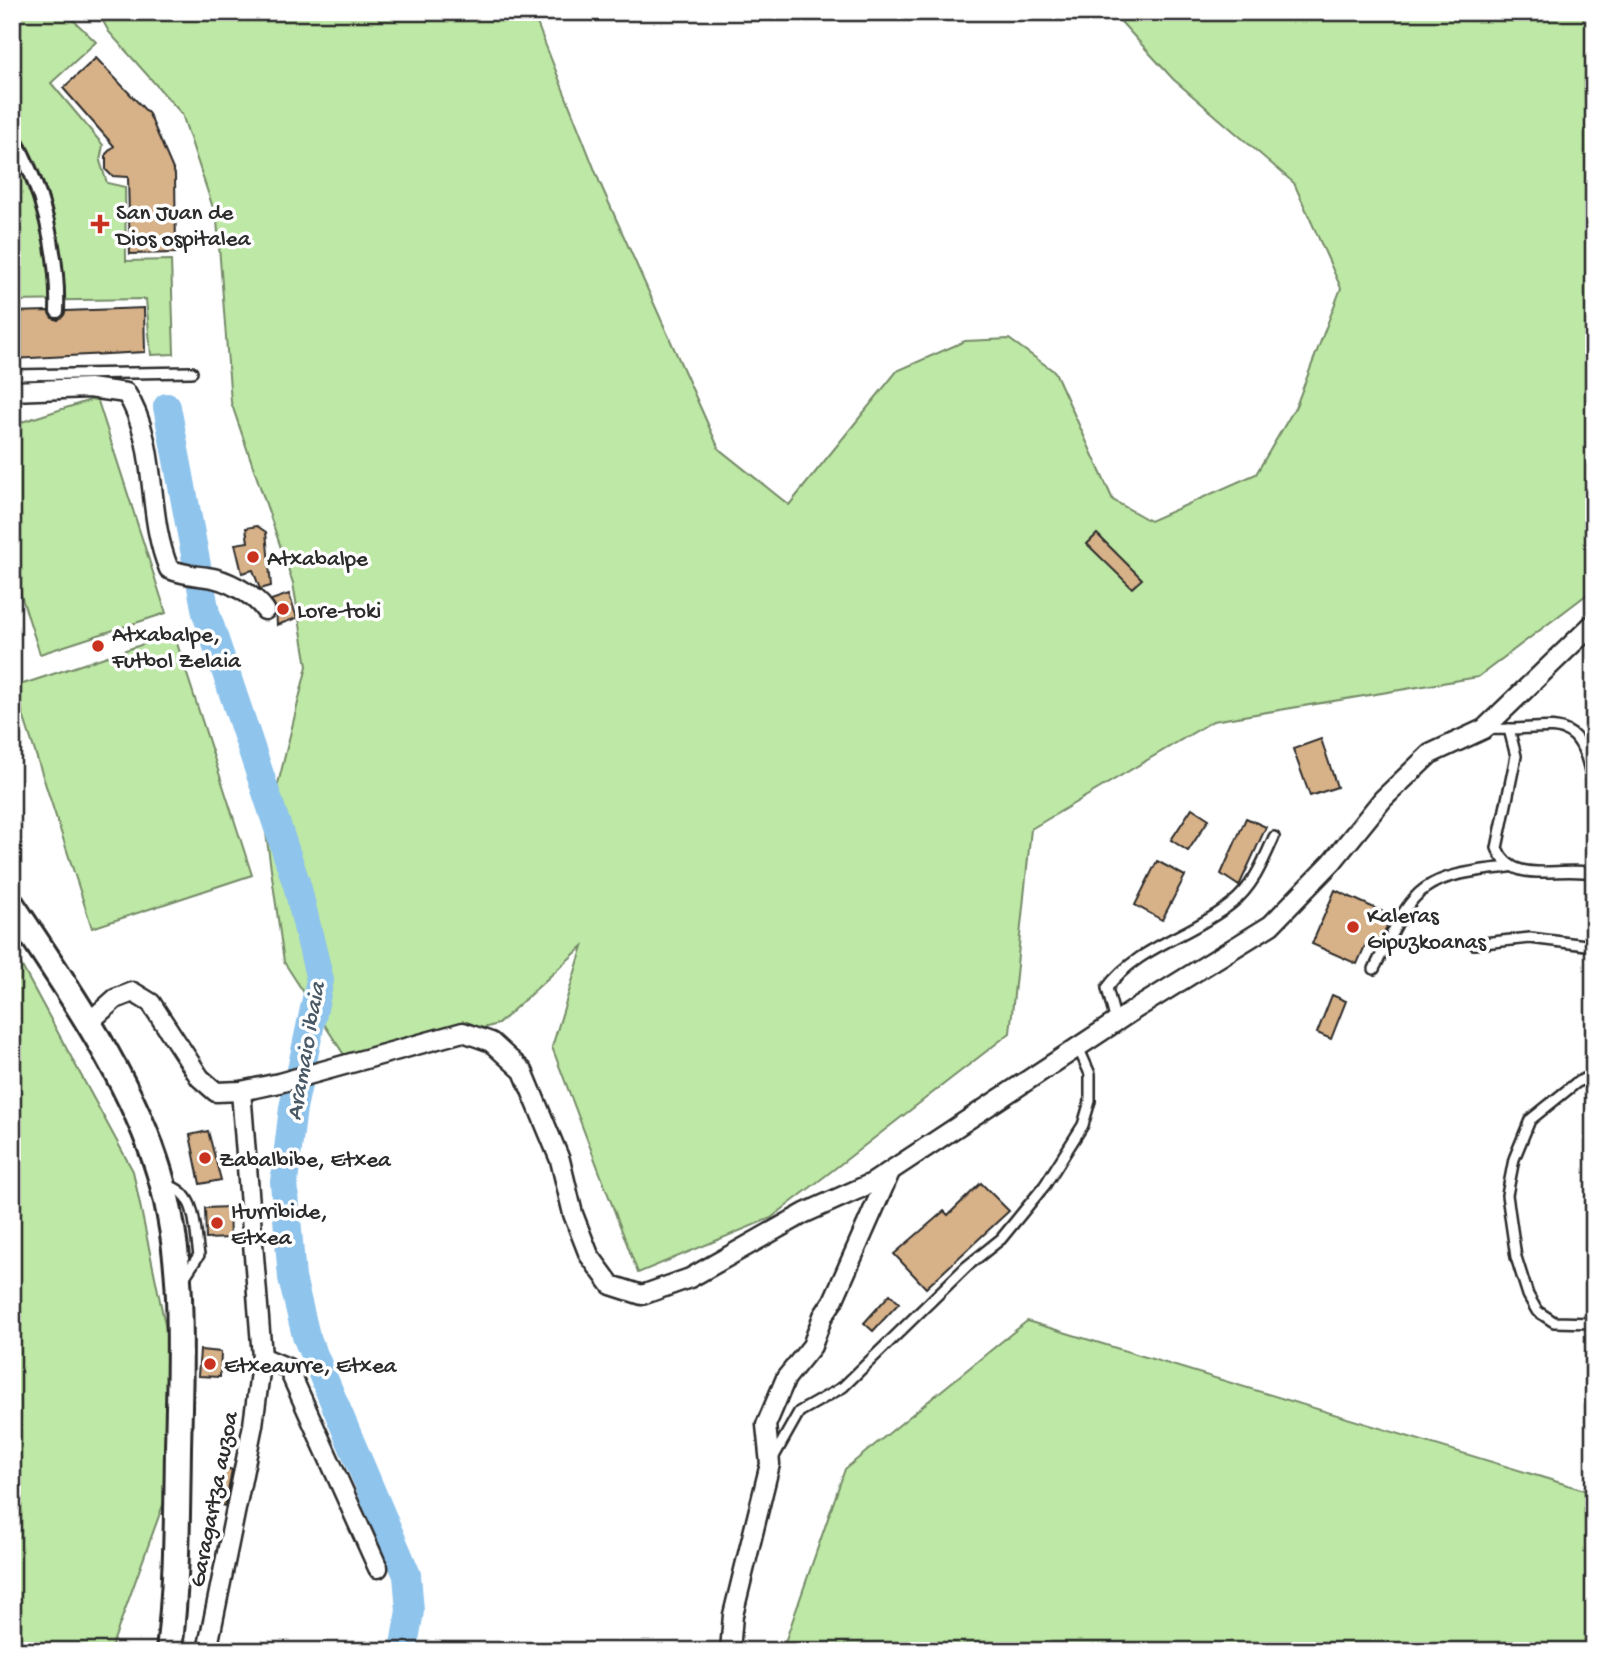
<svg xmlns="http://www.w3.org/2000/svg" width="1606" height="1663" font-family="'Gochi Hand',sans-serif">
<rect width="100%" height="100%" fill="#fff"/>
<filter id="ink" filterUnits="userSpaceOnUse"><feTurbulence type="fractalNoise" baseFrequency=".0143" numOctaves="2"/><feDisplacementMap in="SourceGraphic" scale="14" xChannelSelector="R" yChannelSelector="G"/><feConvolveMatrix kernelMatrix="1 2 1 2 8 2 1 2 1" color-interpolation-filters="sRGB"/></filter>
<g filter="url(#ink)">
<g fill="#bee8a5" stroke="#748a68" stroke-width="2">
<polygon points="12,12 65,12 96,42 51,83 103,145 100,161 107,183 125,187 126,261 171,260 174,354 151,355 146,299 12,301"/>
<polygon points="98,12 529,12 535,18 600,183 719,449 789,505 897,371 965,341 1009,339 1055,372 1113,500 1150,521 1256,474 1296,406 1341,288 1294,183 1173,79 1112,12 1594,12 1594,589 1478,677 1213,721 1031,829 1010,1033 771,1218 638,1273 552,1047 583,946 498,1024 350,1064 284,962 266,833 307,666 293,583 231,402 217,220 182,114 109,32"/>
<polygon points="97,398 166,613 40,654 12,567 12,425"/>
<polygon points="174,634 252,875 92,928 14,687"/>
<polygon points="12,948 133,1171 169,1344 168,1491 110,1651 12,1651"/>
<polygon points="1027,1321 1594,1493 1594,1651 782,1651 845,1469"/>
</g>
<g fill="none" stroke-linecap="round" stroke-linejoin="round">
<polyline stroke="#8fc4ec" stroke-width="28" points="167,407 206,613 297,885 320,980 293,1108 284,1182 292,1278 306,1336 407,1575 410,1611 403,1651"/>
</g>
<g fill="#d7b188" stroke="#2b2b2b" stroke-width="2">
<polygon points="96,58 149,114 175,174 176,253 130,254 128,177 112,176 106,170 106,154 114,146 63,88"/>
<polygon points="144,308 145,352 12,359 12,312 48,311 52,318 58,320 66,311"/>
<polygon points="257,526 266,532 271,586 260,589 253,570 242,573 235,544 248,542 246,528"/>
<polygon points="1097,534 1142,579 1132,588 1087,544"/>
<polygon points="289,594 297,618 277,625 276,608 271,600"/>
<polygon points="1321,739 1337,787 1310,796 1293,749"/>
<polygon points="1192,808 1209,819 1188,851 1171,840"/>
<polygon points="1246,818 1266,827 1239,886 1221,874"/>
<polygon points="1157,861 1185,876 1162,920 1135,905"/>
<polygon points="1335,890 1392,916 1379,943 1368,939 1357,964 1312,944"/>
<polygon points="1332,995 1346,1001 1331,1039 1317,1033"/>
<polygon points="208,1131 221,1180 200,1184 190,1135"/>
<polygon points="981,1183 1009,1211 926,1288 894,1254 944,1211 948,1215"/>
<polygon points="229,1207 230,1238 206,1239 205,1208"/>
<polygon points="890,1294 899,1303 873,1331 864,1323"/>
<polygon points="200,1350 221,1352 220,1377 198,1376"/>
<polygon points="224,1467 232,1470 225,1506 214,1503"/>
</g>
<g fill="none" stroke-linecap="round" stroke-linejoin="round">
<defs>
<g id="service">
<polyline points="12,375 192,372"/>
<path d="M1486 729C1553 733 1582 703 1594 794"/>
<path d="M1509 729 1516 756 1497 848C1513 888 1562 864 1594 874"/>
<polyline points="1474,944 1530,938 1594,946"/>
<path d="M1374 969C1415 888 1413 877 1509 867"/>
<path d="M1116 1022 1107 988C1137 947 1191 936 1231 904 1253 887 1263 862 1274 837"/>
<polyline points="1594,1074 1576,1083 1530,1120 1514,1159 1507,1195 1516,1257 1528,1295 1537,1311 1554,1322 1594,1323"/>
<path d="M167 1185C198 1193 194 1228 199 1255L182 1281"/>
<polyline points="772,1460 799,1412 843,1387 966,1267 1001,1239 1045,1185 1083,1125 1090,1101 1090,1074 1078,1047"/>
</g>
<path id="pedestrian" d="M12 135C42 185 59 253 57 311"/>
<g id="minor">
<path d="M12 391 89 388 126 393C160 446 145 513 169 569 184 575 192 575 207 577 226 579 255 595 265 610"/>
<polyline points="87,1024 115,999 133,992 151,1003 200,1078 216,1092 241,1091 279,1083 463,1032 491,1042 523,1071 560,1160 573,1214 589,1255 611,1285 642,1295 690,1278 805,1213 872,1183 1137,1008 1271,925 1332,862 1383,799 1430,754 1484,729 1594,623"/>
<polyline points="262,1357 288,1368 378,1568"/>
<polyline points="207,1651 253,1425 262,1357 241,1091"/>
<polyline points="730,1651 733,1615 770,1464 766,1425 786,1378 812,1346 823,1316 833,1301 890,1172"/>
</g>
<path id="secondary" d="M12 905C64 983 125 1071 155 1159 187 1252 180 1352 178 1449 177 1516 177 1584 169 1651"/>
</defs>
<use href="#service" stroke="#2b2b2b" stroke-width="14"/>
<use href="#pedestrian" stroke="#2b2b2b" stroke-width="18"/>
<use href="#minor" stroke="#2b2b2b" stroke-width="23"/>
<use href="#secondary" stroke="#2b2b2b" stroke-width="30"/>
<use href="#service" stroke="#fff" stroke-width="9"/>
<use href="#pedestrian" stroke="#fff" stroke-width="12"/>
<use href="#minor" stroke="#fff" stroke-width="18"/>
<use href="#secondary" stroke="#fff" stroke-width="24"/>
</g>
</g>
<g fill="#c8321e" stroke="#fff" stroke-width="2.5">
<path d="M96.5 213.5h7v7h7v7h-7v7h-7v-7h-7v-7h7z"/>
<circle cx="253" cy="557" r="7"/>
<circle cx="283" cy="609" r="7"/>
<circle cx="98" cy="646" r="7"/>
<circle cx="1353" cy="927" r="7"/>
<circle cx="205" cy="1158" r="7"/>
<circle cx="217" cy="1223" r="7"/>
<circle cx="210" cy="1364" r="7"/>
</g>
<g text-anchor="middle" stroke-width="7" stroke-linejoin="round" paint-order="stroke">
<g font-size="23" fill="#2b2b2b" stroke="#fff" text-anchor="start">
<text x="116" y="219">San Juan de<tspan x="116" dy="26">Dios ospitalea</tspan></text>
<text x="267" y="565">Atxabalpe</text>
<text x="297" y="617">Lore-toki</text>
<text x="112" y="641">Atxabalpe,<tspan x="112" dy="26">Futbol Zelaia</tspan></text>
<text x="1367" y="922">Kaleras<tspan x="1367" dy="26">Gipuzkoanas</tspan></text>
<text x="219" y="1166">Zabalbibe, Etxea</text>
<text x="231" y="1218">Iturribide,<tspan x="231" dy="26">Etxea</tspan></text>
<text x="224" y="1372">Etxeaurre, Etxea</text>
</g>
<g font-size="23" fill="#2b2b2b" stroke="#fff">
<text transform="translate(212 1499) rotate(-79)" y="8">Garagartza auzoa</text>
</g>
<g font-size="24" font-style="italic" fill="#495965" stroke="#fff">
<text transform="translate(304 1051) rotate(-80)" y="8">Aramaio ibaia</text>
</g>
</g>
<rect width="1606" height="1663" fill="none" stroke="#fff" stroke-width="42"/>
<rect x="21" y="21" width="1564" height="1621" fill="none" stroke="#2b2b2b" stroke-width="2.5" filter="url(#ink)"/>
</svg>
